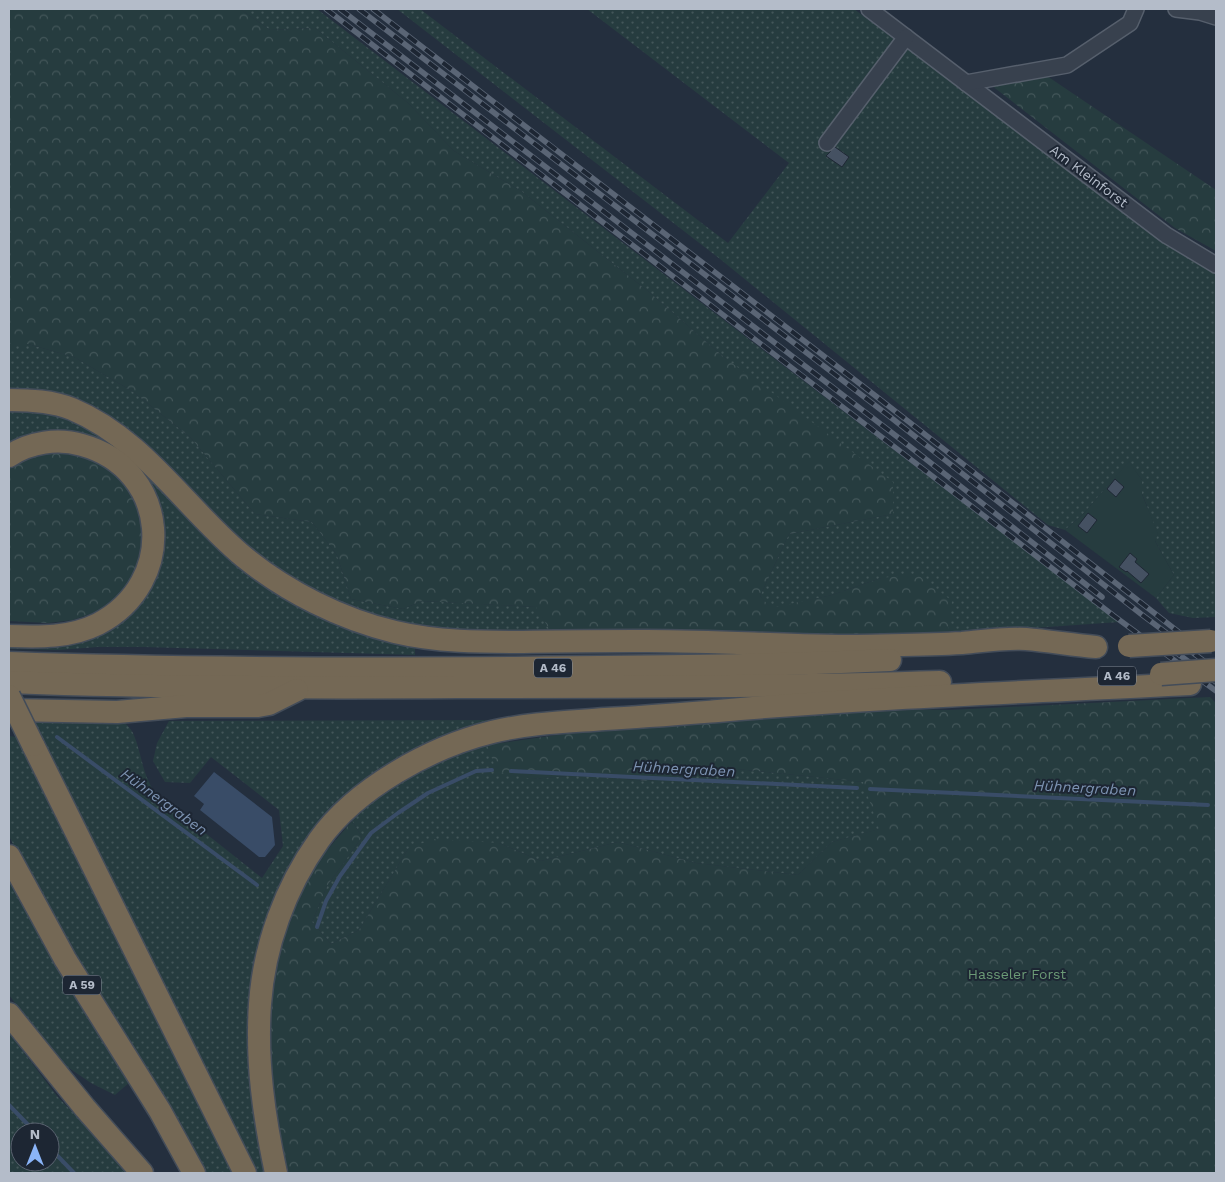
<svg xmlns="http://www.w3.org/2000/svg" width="1225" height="1182" font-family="'Work Sans',sans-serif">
<defs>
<pattern id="grass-dots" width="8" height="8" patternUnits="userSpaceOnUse" patternTransform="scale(1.25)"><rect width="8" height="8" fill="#263c3f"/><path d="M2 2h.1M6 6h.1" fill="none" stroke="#435659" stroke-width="1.8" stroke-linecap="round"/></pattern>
<pattern id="forest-crowns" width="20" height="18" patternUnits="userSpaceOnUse" patternTransform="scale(1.25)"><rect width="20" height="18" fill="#263c3f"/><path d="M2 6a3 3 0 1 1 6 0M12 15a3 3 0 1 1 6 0" fill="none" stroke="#435659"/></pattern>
</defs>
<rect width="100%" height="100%" fill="#242f3e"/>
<g fill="url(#grass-dots)" fill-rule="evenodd">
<polygon points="240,9 317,9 1119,622 948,634 881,578 832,595 771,609 760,596 789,534 893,514 725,358 649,292 521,191 454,151 408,103 315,28 270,30"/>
<polygon points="397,9 420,9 728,243 789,163 587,9 854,9 1012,127 1216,271 1216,617 1193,618 1169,613 1156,598 1174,575 1155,541 1147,506 1142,494 1142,480 1129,462 1084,513 1065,530 1048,525 720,259"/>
<polygon points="9,344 28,344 74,357 132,391 190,437 255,514 312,522 337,555 351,599 403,609 422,601 537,607 551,632 499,633 415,628 415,655 144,647 97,647 59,650 9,649 9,644 57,645 99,611 9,464"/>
<path d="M32 718 123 721C127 725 131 729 133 733 143 756 141 773 156 794L262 878 283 846 279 810 211 757 190 783 165 782 153 761 157 743 169 721 491 720 470 731 318 831 270 1173H253L47 758Z"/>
<polygon points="9,736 16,737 235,1173 204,1173 29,877 9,836"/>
<path d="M487 745 532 779 579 775 647 781 737 769 864 782 880 829 832 842 798 875 696 863 618 842 541 861 499 843 408 849 359 930 331 944 312 922 327 886 362 837 352 821C389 782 437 760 487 745Z"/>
<polygon points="9,871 130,1082 115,1095 91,1083 60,1062 9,995"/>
<path d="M9 1033 57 1096 104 1145 128 1173H9ZM20 1132H50V1162H20Z"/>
</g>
<g fill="url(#forest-crowns)">
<polygon points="9,9 240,9 270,30 315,28 408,103 454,151 521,191 649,292 725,358 893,482 893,514 789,534 760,596 771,608 832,595 881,578 917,574 952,601 948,634 821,638 551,632 536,607 422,601 403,609 351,599 337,555 312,522 255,514 190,437 132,391 74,357 28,344 9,344"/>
<polygon points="1047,76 1216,190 1216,251 1175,228 991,85"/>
<polygon points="51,450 94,456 130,490 143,523 143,542 134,576 123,590 99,611 73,620 48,623 9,621 9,464"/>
<polygon points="1210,697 1216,703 1216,1173 289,1173 280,1142 271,1091 267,1018 275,965 298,892 322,856 352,821 362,837 327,886 312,922 331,944 359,930 408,849 433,839 499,843 541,861 618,842 696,863 798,875 832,842 879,829 863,782 737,769 647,781 579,775 532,779 497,772 487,745 621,726 863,708 949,710"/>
</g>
<polygon fill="#263c3f" points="1129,461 1142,480 1142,494 1158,534 1155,541 1174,575 1156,598 1065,530 1084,513"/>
<polygon fill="#394c67" points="214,772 272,817 275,845 265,857 259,857 200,810 204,804 194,796"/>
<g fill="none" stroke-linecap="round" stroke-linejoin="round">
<g stroke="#394c67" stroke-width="4">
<polyline points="57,737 257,885"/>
<polyline points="511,771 857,788"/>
<polyline points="870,789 1208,805"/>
<polyline points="317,927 326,901 340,876 371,833 398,813 428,793 476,771 492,770"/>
<polyline points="9,1105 35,1132"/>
<polyline points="50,1148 74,1173"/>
</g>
</g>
<g fill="#455162" stroke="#1f2835">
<polygon points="835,147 849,157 842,167 826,156"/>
<polygon points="1115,479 1124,487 1116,497 1107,489"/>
<polygon points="1088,513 1097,520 1087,533 1078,526"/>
<polygon points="1130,553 1137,559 1135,562 1149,574 1141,583 1127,571 1126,572 1119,567"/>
</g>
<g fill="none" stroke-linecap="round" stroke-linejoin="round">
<defs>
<g id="minor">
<polyline points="869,9 1166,235 1216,265"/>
<polyline points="1176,9 1200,12 1216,17"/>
<polyline points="966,83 1067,65 1130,23 1136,9"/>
<polyline points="827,143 906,37"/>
</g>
<g id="highway">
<path d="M9 400C30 400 52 401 72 409 144 439 186 509 244 557 287 592 341 619 395 632 437 642 481 642 523 642 560 641 597 641 634 641 709 640 782 646 857 646 892 645 927 645 962 643 983 641 1005 638 1026 639 1049 641 1073 645 1096 647"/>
<path d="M9 456C30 442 58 438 82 445 170 469 178 583 98 624 70 638 40 637 9 636"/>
<path d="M9 663C177 669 345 669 514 668 639 667 765 666 890 660"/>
<path d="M9 682C159 688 308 688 458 687 619 687 780 687 940 682"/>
<polyline points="9,710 117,712 186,706 258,706 269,704 297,690"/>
<polyline points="33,745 245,1173"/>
<polyline points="9,856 65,959 160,1111 194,1173"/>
<polyline points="9,1014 85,1108 142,1173"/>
<path d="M276 1173C264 1117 256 1062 260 1004 264 946 285 888 319 840 356 788 431 747 492 732 529 723 567 722 605 719 643 717 680 714 718 711 875 697 1033 692 1190 684"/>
</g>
</defs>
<use href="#minor" stroke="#565f6c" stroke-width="18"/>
<use href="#highway" stroke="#434c59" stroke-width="25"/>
<use href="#minor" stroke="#38414e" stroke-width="15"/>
<use href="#highway" stroke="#746855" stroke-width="22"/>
<defs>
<g id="rail">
<polyline points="326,9 1114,616 1216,691"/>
<polyline points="340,9 904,442 1102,597"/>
<polyline points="359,9 889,416 1141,614 1216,670"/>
<polyline points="373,9 877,397 1194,644"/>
<polyline points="1154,636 1216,682"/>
</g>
</defs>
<use href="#rail" stroke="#5a6575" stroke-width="5.5"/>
<use href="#rail" stroke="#1d2633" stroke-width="4" stroke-dasharray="11" stroke-linecap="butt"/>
<defs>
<g id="highway-bridge">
<polyline points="1129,646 1211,641"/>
<polyline points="1161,674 1216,670"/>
<polyline points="9,696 33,745"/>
</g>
</defs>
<use href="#highway-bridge" stroke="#434c59" stroke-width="25" stroke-linecap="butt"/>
<use href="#highway-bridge" stroke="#746855" stroke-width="22"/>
</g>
<g text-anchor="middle" stroke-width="4" stroke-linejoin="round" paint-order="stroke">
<g fill="#1d2633" stroke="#878f9c" stroke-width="1">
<rect x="534" y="658.5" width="38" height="19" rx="4"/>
<rect x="1098" y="666.5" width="38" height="19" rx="4"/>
<rect x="63" y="975.5" width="38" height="19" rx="4"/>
</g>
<g font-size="12" font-weight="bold" fill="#b4bcc9">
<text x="553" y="672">A 46</text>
<text x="1117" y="680">A 46</text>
<text x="82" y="989">A 59</text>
</g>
<g font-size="14" fill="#b4bcc9" stroke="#1d2633">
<text transform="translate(1089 176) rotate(37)" y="5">Am Kleinforst</text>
</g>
<g font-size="14" fill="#6b9a76" stroke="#1d2633">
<text x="1017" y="979">Hasseler Forst</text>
</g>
<g font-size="15" font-style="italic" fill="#7c92b1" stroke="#1d2633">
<text transform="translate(684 769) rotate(3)" y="5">Hühnergraben</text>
<text transform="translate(1085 788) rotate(3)" y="5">Hühnergraben</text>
<text transform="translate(164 802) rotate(36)" y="5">Hühnergraben</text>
</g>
</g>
<rect width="1225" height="1182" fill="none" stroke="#b4bcc9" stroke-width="20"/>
<g transform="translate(35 1147)"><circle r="24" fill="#1d2633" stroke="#59626f"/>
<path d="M0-4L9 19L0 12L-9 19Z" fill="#8ab4f8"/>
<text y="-8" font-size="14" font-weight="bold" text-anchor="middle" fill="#b4bcc9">N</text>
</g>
</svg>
